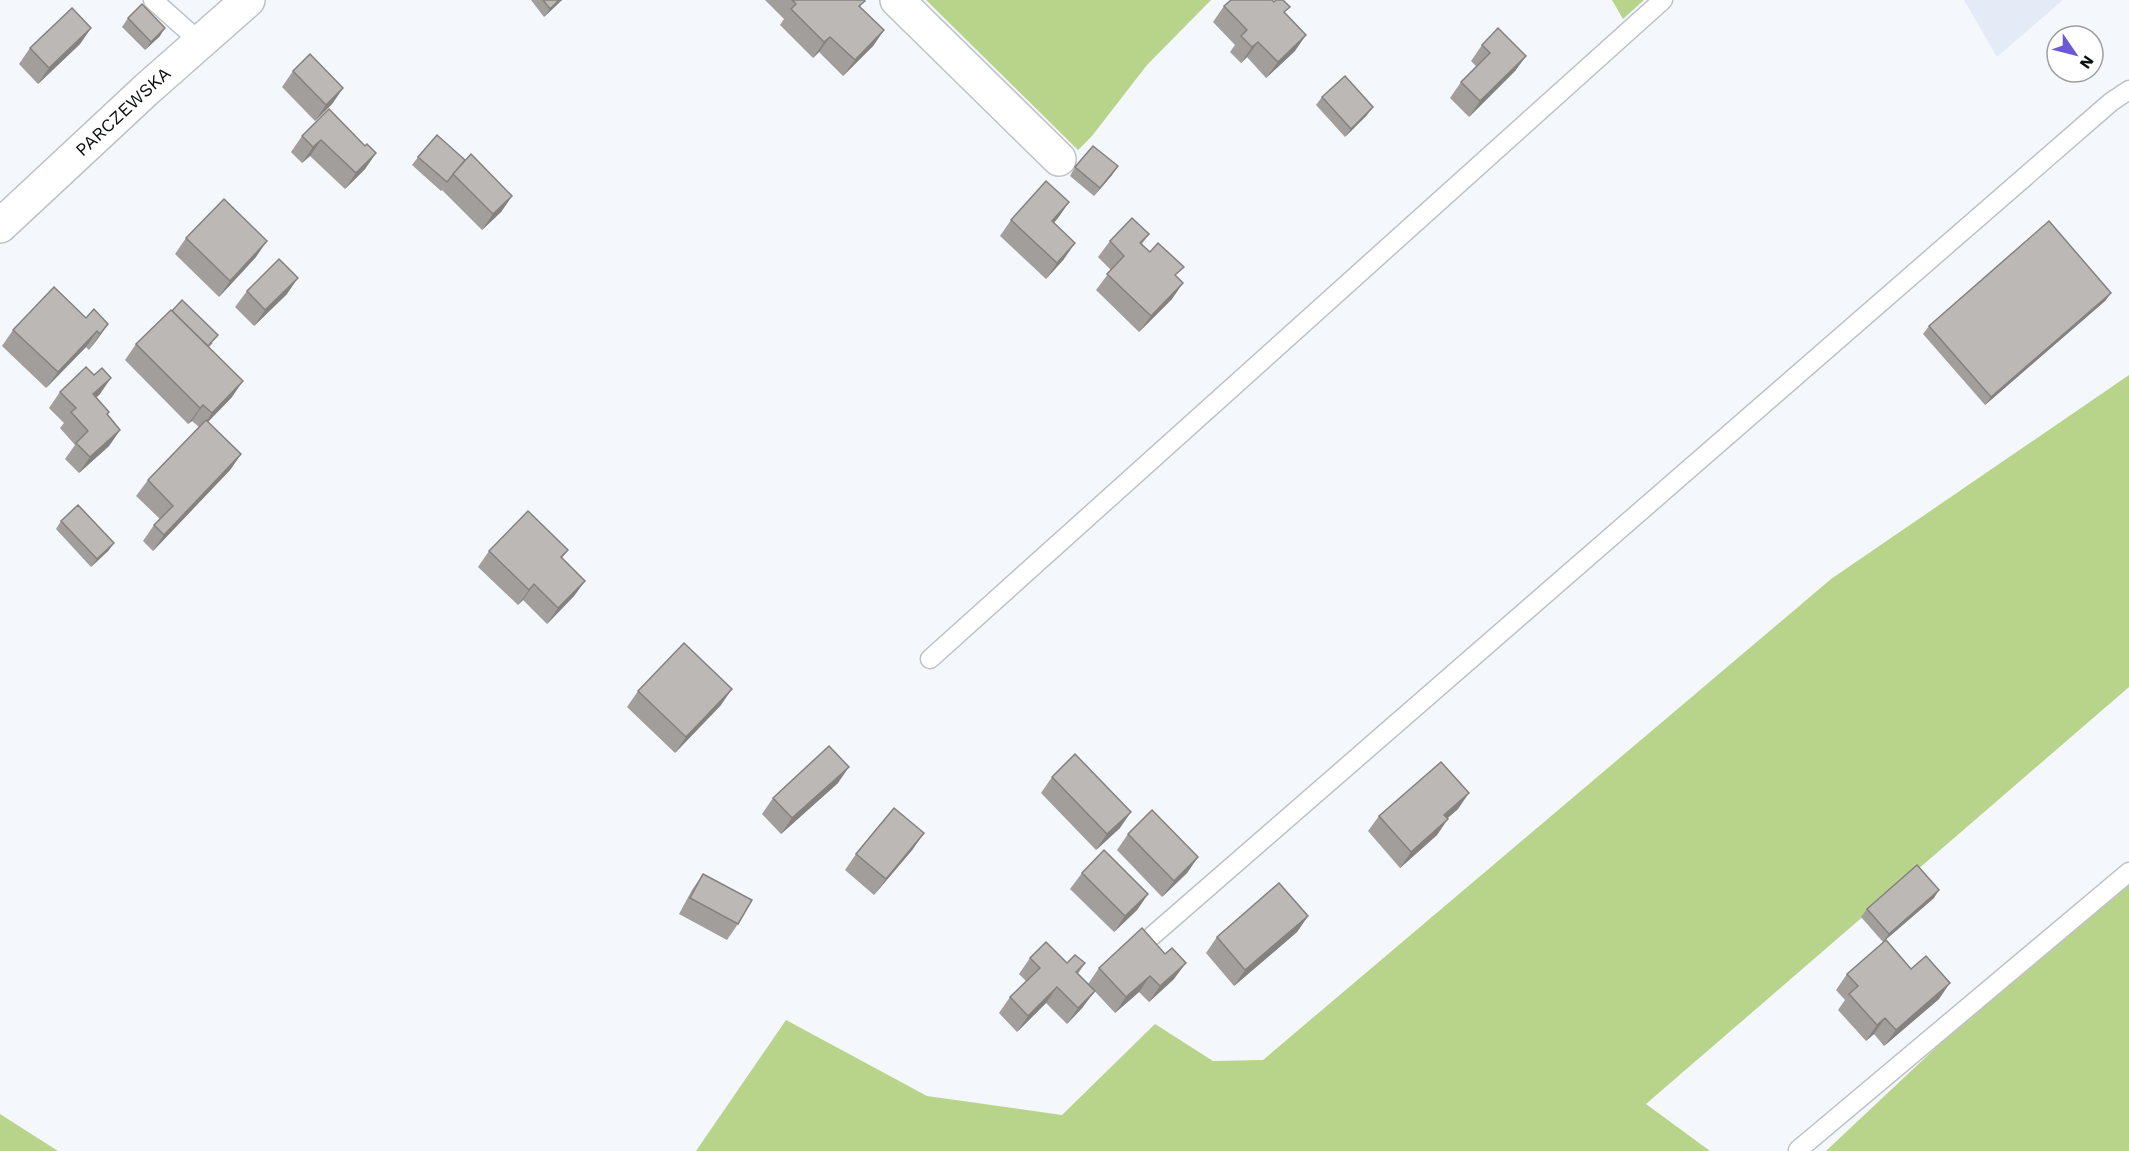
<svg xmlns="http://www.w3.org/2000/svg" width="2129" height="1151" font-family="'Work Sans',sans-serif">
<rect width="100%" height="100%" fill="#f4f7fc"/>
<polygon fill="#e5ebf6" points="1964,0 2063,0 1997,57"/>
<g fill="#b8d48b">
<polygon points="926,0 1211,0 1147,65 1092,136 1078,150"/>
<polygon points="1612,0 1644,0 1623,19"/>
<polygon points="2129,375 2129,687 1646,1104 1710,1151 696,1151 786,1020 927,1096 1062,1115 1155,1024 1213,1061 1263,1060 1831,579"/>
<polygon points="2129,866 2129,1151 1826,1151"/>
<polygon points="0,1114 58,1151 0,1151"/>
</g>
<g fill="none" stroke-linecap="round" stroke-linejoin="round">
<defs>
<g id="lane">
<polyline points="153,0 200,42"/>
<polyline points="930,659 1663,0"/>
<polyline points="1152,936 2111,102 2129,90"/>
<polyline points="1798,1150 2129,872"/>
</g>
<g id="street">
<polyline points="897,0 1059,159"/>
<path id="s1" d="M0 226 147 89 248 0"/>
</g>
</defs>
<use href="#lane" stroke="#bec1c5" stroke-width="21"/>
<use href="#street" stroke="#bec1c5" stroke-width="36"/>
<use href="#lane" stroke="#fff" stroke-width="18"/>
<use href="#street" stroke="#fff" stroke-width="33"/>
</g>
<g fill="#a29e9c">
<polygon points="531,0 562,0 544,17"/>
<polygon points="765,0 864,0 860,7 884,30 873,46 843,76 819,52 813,58 780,25 784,19"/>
<polygon points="1224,6 1285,14 1295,51 1266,78 1247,57 1241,63 1230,52 1235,45 1213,22"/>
<polygon points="128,18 160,36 145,50 122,27"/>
<polygon points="91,28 80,44 38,84 19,64 30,48"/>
<polygon points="1482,45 1526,56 1515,71 1469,117 1450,98 1461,82 1477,67 1471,61"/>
<polygon points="293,71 343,88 332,104 315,121 282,87"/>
<polygon points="1322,97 1367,115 1345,137 1316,105"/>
<polygon points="302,136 365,146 376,153 365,169 345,189 310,156 302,163 291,152"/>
<polygon points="418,157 465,160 512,196 501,212 482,230 442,190 441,191 412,165"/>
<polygon points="1075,167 1112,175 1094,196 1070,176"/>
<polygon points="1069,202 1054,223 1064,259 1046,279 1000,236 1011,220"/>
<polygon points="1149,234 1142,244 1177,277 1172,299 1139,332 1096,290 1111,270 1098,257 1110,241"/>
<polygon points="186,238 256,257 219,297 175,254"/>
<polygon points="247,291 287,294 254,326 235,307"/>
<polygon points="2111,293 2105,301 1985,405 1923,334 1929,326"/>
<polygon points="108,324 89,350 86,347 46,388 2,346 13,330"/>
<polygon points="213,343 209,347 232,397 208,422 241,454 230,470 153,551 143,541 154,525 160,519 136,496 148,480 199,427 192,421 188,424 125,360 136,344"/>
<polygon points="60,392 100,394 96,398 107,415 120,430 109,446 79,473 65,459 75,445 60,428 64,423 49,408"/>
<polygon points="61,521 114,543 108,551 91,567 56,529"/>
<polygon points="568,550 562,558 585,581 574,596 547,624 523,600 518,605 478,567 489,551"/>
<polygon points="638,691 721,705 675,753 627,707"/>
<polygon points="1052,777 1120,828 1096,850 1041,793"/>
<polygon points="838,783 781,834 762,814 773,798"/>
<polygon points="1458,809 1447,818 1437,835 1400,868 1368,831 1379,816"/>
<polygon points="1128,834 1198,857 1187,873 1162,897 1117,850"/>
<polygon points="913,849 874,895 845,870 856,854"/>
<polygon points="1082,873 1148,894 1137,910 1114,932 1070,889"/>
<polygon points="703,874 738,924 727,940 679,914 692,890"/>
<polygon points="1934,898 1883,942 1861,917 1867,909"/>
<polygon points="1308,916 1297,932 1234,986 1206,953 1217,937"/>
<polygon points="1030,958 1067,963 1085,963 1078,974 1083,1007 1067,1024 1046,1003 1017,1032 999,1013 1010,997 1026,981 1019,974"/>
<polygon points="1099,968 1174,979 1149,1002 1139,992 1115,1013 1088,984"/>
<polygon points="1911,969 1939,999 1884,1046 1874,1034 1866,1041 1838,1010 1845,1000 1836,990 1847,974"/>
</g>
<g fill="#84817f">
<polygon points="559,0 562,0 544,17 550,9"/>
<polygon points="91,28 80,44 38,84 49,68"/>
<polygon points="165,28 160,36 145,50 151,42"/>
<polygon points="884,30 873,46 843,76 855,60"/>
<polygon points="1306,35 1295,51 1266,78 1278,62"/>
<polygon points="830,37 819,52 813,58 824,42"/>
<polygon points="1258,42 1247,57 1241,63 1252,47"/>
<polygon points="1526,56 1515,71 1469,117 1480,101"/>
<polygon points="343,88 332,104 315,121 326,105"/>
<polygon points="1373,107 1367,115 1345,137 1351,129"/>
<polygon points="321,140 310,156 302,163 313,147"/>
<polygon points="376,153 365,169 345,189 356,173"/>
<polygon points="1118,166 1112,175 1094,196 1100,188"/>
<polygon points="512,196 501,212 482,230 493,214"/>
<polygon points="1069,202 1058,218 1040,237 1052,221"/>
<polygon points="267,241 256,257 219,297 230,281"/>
<polygon points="1075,243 1064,259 1046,279 1057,263"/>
<polygon points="298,278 287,294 254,326 265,310"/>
<polygon points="1183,283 1172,299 1139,332 1151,316"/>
<polygon points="2111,293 2105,301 1985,405 1991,397"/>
<polygon points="108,324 97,340 89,350 100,334"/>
<polygon points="97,331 86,347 46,388 58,372"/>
<polygon points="111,378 100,394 82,410 93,394"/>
<polygon points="243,381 232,397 201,429 212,413"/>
<polygon points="203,405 192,421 188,424 200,408"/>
<polygon points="120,430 109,446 79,473 90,457"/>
<polygon points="241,454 230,470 153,551 164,535"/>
<polygon points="114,543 108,551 91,567 97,559"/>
<polygon points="585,581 574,596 547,624 558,608"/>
<polygon points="534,584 523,600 518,605 529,590"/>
<polygon points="732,689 721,705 675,753 686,737"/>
<polygon points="849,767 838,783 781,834 792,818"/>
<polygon points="1469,793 1458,809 1433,831 1444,815"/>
<polygon points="1131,812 1120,828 1096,850 1107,834"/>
<polygon points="1448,819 1437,835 1400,868 1411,852"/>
<polygon points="924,833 913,849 874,895 886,879"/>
<polygon points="1198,857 1187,873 1162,897 1174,881"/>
<polygon points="1939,890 1934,898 1883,942 1889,934"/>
<polygon points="1148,894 1137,910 1114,932 1125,916"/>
<polygon points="1308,916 1297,932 1234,986 1245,970"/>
<polygon points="1186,963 1174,979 1149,1002 1160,986"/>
<polygon points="1150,976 1139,992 1115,1013 1126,997"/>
<polygon points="1950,983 1939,999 1884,1046 1896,1030"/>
<polygon points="1057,987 1046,1003 1017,1032 1028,1016"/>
<polygon points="1095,991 1083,1007 1067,1024 1078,1008"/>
<polygon points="1885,1018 1874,1034 1866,1041 1877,1025"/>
</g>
<g fill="#bcb8b5" stroke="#84817f" stroke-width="1.5">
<polygon points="543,0 559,0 550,9"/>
<polygon points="792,0 864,0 865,1 859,6 884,30 855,60 830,37 824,42 791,9 796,4"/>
<polygon points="1231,0 1272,0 1274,2 1276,0 1283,0 1290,7 1284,12 1306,35 1278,62 1258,42 1252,47 1241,36 1247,30 1224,6"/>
<polygon points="142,4 165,28 151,42 128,18"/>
<polygon points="72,8 91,28 49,68 30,48"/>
<polygon points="1498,28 1526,56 1480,101 1461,82 1490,53 1482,45"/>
<polygon points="310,54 343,88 326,105 293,71"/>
<polygon points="1345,76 1373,107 1351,129 1322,97"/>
<polygon points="329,109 365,146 367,144 376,153 356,173 321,140 313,147 302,136"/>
<polygon points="437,135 465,160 447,182 418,157"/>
<polygon points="1093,146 1118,166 1100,188 1075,167"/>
<polygon points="471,154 512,196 493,214 453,174"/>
<polygon points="1046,181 1069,202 1052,221 1075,243 1057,263 1011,220"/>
<polygon points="224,199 267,241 230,281 186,238"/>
<polygon points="1132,218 1149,234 1140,243 1150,252 1158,243 1184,267 1175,275 1183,283 1151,316 1107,274 1124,256 1110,241"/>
<polygon points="2049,221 2111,293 1991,397 1929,326"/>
<polygon points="279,259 298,278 265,310 247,291"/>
<polygon points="54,287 86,318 94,309 108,324 100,334 97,331 58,372 13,330"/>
<polygon points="182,300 218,335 208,346 172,311"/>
<polygon points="171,310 243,381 212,413 203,405 200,408 136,344"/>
<polygon points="86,367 94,375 102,368 111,378 93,394 109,412 107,414 120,430 90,457 76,443 88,431 71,412 76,408 60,392"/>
<polygon points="206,420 241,454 164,535 154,525 173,506 148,480"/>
<polygon points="78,505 114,543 97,559 61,521"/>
<polygon points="528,511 568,550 561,557 585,581 558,608 534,584 529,590 489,551"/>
<polygon points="684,643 732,689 686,737 638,691"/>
<polygon points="829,746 849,767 792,818 773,798"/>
<polygon points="1075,754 1131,812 1107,834 1052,777"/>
<polygon points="1441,762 1469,793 1444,815 1448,819 1411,852 1379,816"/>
<polygon points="894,808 924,833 886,879 856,854"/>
<polygon points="1152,810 1198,857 1174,881 1128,834"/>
<polygon points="1104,850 1148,894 1125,916 1082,873"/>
<polygon points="1917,865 1939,890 1889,934 1867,909"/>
<polygon points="703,874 752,900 738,924 690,898"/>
<polygon points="1279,883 1308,916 1245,970 1217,937"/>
<polygon points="1142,928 1165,954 1172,948 1186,963 1160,986 1150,976 1126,997 1099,968"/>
<polygon points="1886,940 1911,969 1926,956 1950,983 1896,1030 1885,1018 1877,1025 1849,994 1858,986 1847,974"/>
<polygon points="1046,942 1067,963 1075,955 1085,963 1076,972 1095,991 1078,1008 1057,987 1028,1016 1010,997 1040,968 1030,958"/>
</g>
<g text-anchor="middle" stroke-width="5" stroke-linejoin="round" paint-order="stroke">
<g font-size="18" fill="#0c0d0e" stroke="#fff">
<text dy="6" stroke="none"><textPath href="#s1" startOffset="168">PARCZEWSKA</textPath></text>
</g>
</g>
<g transform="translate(2075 54) rotate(125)"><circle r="28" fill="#ffffff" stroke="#9e9e9f" stroke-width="1.5"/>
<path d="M0-4.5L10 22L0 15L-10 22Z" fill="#6c5ad4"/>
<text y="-9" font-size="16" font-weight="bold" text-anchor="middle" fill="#0c0d0e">N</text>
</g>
</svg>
